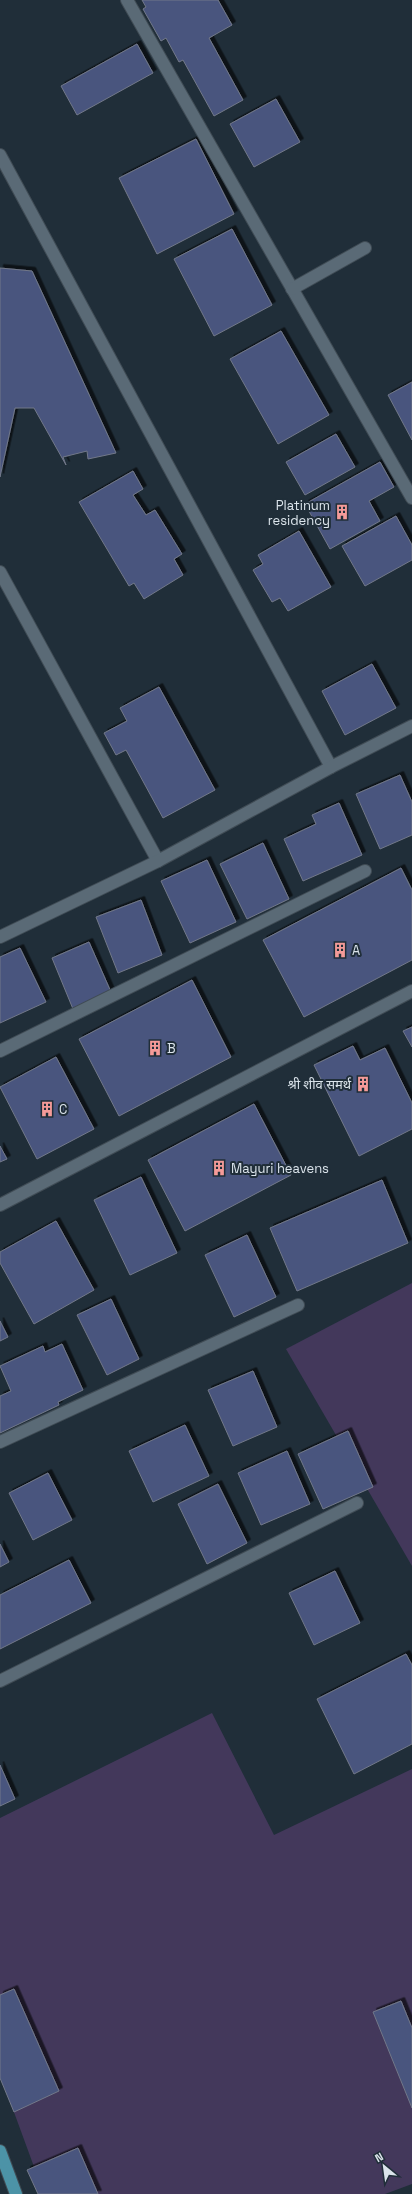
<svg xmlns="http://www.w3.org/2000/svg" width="412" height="2194" font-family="'Space Grotesk','Noto Sans Devanagari',sans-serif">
<defs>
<filter id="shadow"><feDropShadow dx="3.5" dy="-3.5" stdDeviation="0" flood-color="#0009"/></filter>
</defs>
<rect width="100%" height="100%" fill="#202e39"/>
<g fill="#43385b">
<polygon points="412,1283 412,1566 286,1349"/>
<polygon points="212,1713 274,1835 412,1769 412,2184 385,2194 44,2194 0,2074 0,1818"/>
</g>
<g fill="#48557e" stroke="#727889" filter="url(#shadow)">
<polygon points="142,0 218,0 232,25 209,38 243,100 214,116 183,60 179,62 166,38 161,41 143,9 146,7"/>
<polygon points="137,44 153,73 77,115 61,86"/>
<polygon points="276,99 300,142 254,167 230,124"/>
<polygon points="196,139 234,214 157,254 119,178"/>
<polygon points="232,229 272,305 214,336 174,259"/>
<polygon points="0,268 32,271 116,453 88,459 87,451 63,457 66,465 34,408 15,408 0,477"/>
<polygon points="281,331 329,415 278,444 230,359"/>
<polygon points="412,382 412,440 388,395"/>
<polygon points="336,434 355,467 305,495 286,462"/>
<polygon points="380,462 394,487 369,501 380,521 330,549 305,504"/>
<polygon points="133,471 143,489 133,495 146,515 155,510 182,554 174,559 183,575 144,599 134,583 129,586 79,502"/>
<polygon points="396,516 412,545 412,560 365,586 342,546"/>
<polygon points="299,531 331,587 288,611 280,598 272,602 253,570 263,564 258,555"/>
<polygon points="372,664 396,708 345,735 322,691"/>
<polygon points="159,687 215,790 163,818 126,750 116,755 104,733 127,721 120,708"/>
<polygon points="400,775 412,802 412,835 380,849 356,794"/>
<polygon points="339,803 362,855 303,881 284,839 316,824 312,815"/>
<polygon points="263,843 289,899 247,919 220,864"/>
<polygon points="207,860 236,922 190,943 161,881"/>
<polygon points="401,868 412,890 412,960 304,1017 263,940"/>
<polygon points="141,900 162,955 118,973 96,917"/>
<polygon points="89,942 111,992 73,1009 52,958"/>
<polygon points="20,948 46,1002 0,1023 0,957"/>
<polygon points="192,980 231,1057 119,1116 79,1039"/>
<polygon points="412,1027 412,1047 403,1031"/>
<polygon points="353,1046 360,1060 385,1048 412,1103 412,1129 359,1156 314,1065"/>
<polygon points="56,1057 94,1129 37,1159 0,1087"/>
<polygon points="254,1104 291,1175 185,1231 148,1160"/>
<polygon points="0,1146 7,1159 0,1162"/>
<polygon points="141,1177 177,1253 130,1275 94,1200"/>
<polygon points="382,1180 408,1243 297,1291 270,1228"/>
<polygon points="56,1221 94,1290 34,1324 0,1263 0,1252"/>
<polygon points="247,1235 276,1297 234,1317 205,1255"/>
<polygon points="111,1299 139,1359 107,1375 77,1315"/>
<polygon points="0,1321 8,1337 0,1341"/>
<polygon points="62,1344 83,1390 58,1402 59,1405 0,1433 0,1396 11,1391 0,1366 43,1346 45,1352"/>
<polygon points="253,1371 277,1427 233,1446 208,1390"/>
<polygon points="185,1425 209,1476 153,1502 129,1451"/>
<polygon points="348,1431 373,1487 323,1509 298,1454"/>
<polygon points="287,1451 310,1504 261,1525 238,1473"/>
<polygon points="48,1473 72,1520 33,1540 9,1493"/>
<polygon points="218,1484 247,1543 207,1564 178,1504"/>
<polygon points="0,1544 9,1562 0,1567"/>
<polygon points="69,1560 91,1603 0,1649 0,1595"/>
<polygon points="335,1571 360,1623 314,1645 289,1593"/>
<polygon points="406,1654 412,1665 412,1744 354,1774 317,1699"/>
<polygon points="0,1765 15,1799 0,1806"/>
<polygon points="14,1989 59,2091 14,2112 0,2078 0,1995"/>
<polygon points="401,2001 412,2028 412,2108 373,2012"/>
<polygon points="78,2148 98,2194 38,2194 27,2170"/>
</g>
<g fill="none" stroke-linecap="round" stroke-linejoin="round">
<defs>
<g id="street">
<polyline points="127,0 412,498"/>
<polyline points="0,155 331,767"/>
<polyline points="292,289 365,248"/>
<polyline points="0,572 158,861"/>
<polyline points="0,937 158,861 331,767 412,726"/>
<polyline points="0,1051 365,871"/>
<polyline points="0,1205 412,991"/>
<polyline points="0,1442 298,1305"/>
<polyline points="0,1681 357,1503"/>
</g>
<polyline id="primary" points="0,2151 16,2194"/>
</defs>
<use href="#street" stroke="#404c55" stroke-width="14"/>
<use href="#primary" stroke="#404c55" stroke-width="14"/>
<use href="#street" stroke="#5a6a76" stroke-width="12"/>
<use href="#primary" stroke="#4c93a7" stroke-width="12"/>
</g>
<defs>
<symbol id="building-bare" viewBox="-9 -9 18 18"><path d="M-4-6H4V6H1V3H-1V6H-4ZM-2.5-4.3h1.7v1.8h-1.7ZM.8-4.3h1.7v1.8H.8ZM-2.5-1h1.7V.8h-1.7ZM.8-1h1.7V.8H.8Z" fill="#f59b99" stroke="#202e39" stroke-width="2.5" paint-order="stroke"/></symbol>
</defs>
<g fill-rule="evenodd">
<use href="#building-bare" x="331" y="501" width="22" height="22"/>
<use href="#building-bare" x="329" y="939" width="22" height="22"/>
<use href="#building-bare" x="144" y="1037" width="22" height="22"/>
<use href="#building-bare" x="352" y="1073" width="22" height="22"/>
<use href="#building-bare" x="36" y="1098" width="22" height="22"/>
<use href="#building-bare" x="208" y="1157" width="22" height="22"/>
</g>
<g text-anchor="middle" stroke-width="4" stroke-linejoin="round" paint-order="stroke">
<g font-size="13" fill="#dbe4eb" stroke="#202e39" text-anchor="start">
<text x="330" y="510" text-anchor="end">Platinum<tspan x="330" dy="15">residency</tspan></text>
<text x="352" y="955">A</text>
<text x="167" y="1053">B</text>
<text x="351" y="1089" text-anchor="end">श्री शीव समर्थ</text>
<text x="59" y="1114">C</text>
<text x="231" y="1173">Mayuri heavens</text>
</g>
</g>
<g transform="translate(384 2166) rotate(331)" stroke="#202e39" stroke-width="3" paint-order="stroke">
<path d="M0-3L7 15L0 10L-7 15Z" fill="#dbe4eb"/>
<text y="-6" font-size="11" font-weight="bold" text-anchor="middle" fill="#dbe4eb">N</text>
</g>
</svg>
